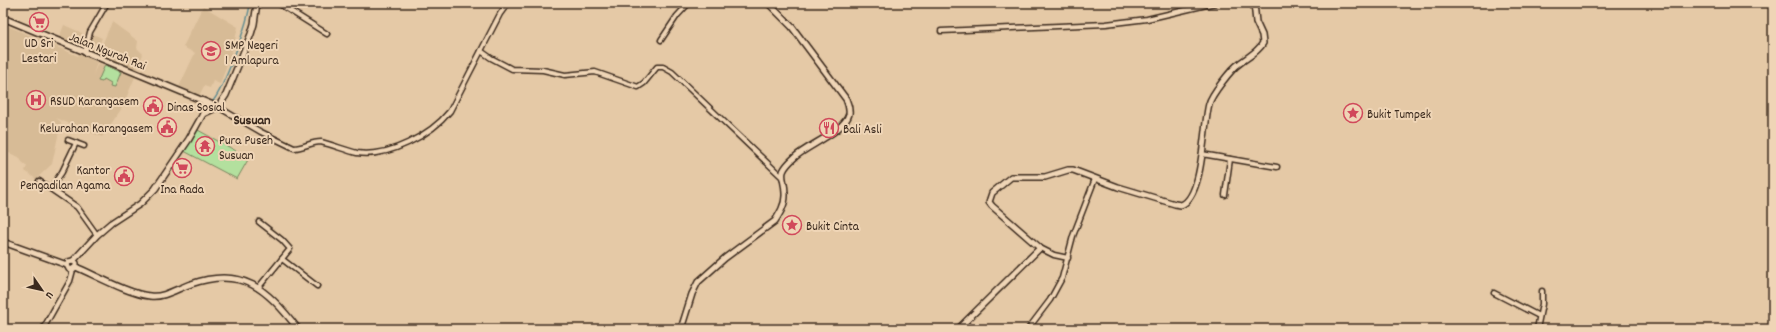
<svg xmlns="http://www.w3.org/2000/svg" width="1776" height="332" font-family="Dekko,sans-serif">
<rect width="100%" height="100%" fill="#e5c9a6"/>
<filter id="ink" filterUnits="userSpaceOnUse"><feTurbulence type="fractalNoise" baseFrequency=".025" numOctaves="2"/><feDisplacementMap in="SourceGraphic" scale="8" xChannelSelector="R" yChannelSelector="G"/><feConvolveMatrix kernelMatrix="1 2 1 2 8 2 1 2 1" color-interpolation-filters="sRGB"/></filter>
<g filter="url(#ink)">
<g fill="#d7bb96">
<polygon points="203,6 238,27 233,48 220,84 213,81 210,88 204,86 199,96 179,87 195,53 183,47"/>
<polygon points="112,22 138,41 137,48 143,54 137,69 98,54"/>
<polygon points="3,24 78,56 88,32 102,38 92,60 97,62 93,75 98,63 135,77 122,108 102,137 56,118 61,122 52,164 36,179 25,171 27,166 22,162 19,157 9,153 3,160"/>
<polygon points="64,25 82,33 77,46 59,38"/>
</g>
<g fill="#b3e09e" stroke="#77855e">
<polygon points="105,65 121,72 115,87 110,86 111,83 104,79 102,82 98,81"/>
<polygon points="196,129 249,158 237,179 184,151"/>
</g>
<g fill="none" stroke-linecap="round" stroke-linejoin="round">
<path stroke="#648d91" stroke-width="1.5" d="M212 102C223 91 249 20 250 3"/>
<defs>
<g id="minor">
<polyline points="278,3 327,34"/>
<polyline points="941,31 1106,24 1147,19 1215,3"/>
<polyline points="661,40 677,16 689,3"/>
<polyline points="481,51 491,58 512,69 543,70 565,75 595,72 638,87 644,83 657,67 663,67 672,72 782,177"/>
<polyline points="85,53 90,32 107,3"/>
<path d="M218 107 261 132 294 148C303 148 311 142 321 142 333 145 345 150 357 153 388 158 431 135 450 111L500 14 508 3"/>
<polyline points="68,140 84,146"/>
<polyline points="1202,154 1277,167"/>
<polyline points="39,181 77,207 97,235"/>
<polyline points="51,188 62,172 76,143"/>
<polyline points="1225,195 1230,159"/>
<polyline points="1040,248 1054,255 1068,258"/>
<polyline points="282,259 317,286"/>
<polyline points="258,288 290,249 282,240 259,222"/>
<polyline points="1494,293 1539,316"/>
<polyline points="43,329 70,281 73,270"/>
<polyline points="1028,329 1050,300 1062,278 1073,236 1095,179"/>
<polyline points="1537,329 1542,304 1542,291"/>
</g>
<g id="tertiary">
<polyline points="3,18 218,107 226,95 251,34 254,24 257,3"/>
<polyline points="203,114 218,107"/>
<polyline points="3,242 67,265"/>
<path d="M73 261 76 263V267C97 276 129 294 150 296 164 298 178 288 191 284 242 266 268 289 298 329"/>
<polyline points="67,265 68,262 73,261 97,235 111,223 140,204 155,189 189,139 203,114 204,102"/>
<polyline points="67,265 69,269 71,270 76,267"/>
<path d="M681 329 692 294 698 282 725 258 775 221C780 213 785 205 785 196 786 175 774 176 795 157 808 145 845 131 849 114 850 108 848 104 846 99L792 27 768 3"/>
<path d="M958 329 1040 248 992 206 989 202 992 193 1011 177H1045L1068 170H1073L1118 187 1175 204 1181 205C1204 197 1203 125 1209 104 1211 95 1232 68 1240 63 1248 57 1258 52 1263 43L1262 35 1256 22 1254 3"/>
</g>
</defs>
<use href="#minor" stroke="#3b2a1e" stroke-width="7"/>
<use href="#tertiary" stroke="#3b2a1e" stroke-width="8"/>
<use href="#minor" stroke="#efd5b6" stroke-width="4"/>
<use href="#tertiary" stroke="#efd5b6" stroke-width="5"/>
</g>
</g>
<defs>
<symbol id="supermarket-ring" viewBox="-11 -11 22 22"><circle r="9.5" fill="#efd5b6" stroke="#d1495b" stroke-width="1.5"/><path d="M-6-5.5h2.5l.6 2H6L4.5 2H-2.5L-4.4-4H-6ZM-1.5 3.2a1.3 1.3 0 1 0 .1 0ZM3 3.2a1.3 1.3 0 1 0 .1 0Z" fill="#d1495b"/></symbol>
<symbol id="school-ring" viewBox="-11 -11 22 22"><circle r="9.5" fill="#efd5b6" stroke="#d1495b" stroke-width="1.5"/><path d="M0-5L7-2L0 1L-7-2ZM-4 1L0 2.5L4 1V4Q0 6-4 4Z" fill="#d1495b"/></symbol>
<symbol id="hospital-ring" viewBox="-11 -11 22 22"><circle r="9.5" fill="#efd5b6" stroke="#d1495b" stroke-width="1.5"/><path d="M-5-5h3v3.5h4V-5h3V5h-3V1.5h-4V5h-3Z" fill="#d1495b"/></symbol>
<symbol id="civic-ring" viewBox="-11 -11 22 22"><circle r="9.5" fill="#efd5b6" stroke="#d1495b" stroke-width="1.5"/><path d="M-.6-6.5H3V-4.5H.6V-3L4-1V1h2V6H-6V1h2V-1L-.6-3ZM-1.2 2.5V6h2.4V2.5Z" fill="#d1495b"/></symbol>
<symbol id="sight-ring" viewBox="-11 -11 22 22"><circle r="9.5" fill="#efd5b6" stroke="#d1495b" stroke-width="1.5"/><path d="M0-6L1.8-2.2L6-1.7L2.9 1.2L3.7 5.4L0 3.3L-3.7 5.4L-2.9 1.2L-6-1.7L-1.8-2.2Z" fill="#d1495b"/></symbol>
<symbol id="restaurant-ring" viewBox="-11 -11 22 22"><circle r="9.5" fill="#efd5b6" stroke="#d1495b" stroke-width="1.5"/><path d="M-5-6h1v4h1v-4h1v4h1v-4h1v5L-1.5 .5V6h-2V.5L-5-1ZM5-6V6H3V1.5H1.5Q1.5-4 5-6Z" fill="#d1495b"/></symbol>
<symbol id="temple-ring" viewBox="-11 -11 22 22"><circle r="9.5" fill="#efd5b6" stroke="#d1495b" stroke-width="1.5"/><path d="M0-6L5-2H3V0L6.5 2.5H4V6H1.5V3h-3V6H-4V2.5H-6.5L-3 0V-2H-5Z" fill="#d1495b"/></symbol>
</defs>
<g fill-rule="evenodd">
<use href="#supermarket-ring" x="28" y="11" width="22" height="22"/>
<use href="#school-ring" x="200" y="40" width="22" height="22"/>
<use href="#hospital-ring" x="25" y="89" width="22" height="22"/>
<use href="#civic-ring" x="142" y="95" width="22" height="22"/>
<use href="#sight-ring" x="1342" y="102" width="22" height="22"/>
<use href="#civic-ring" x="156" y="116" width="22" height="22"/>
<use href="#restaurant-ring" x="818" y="117" width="22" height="22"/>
<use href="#temple-ring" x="194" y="135" width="22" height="22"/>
<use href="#supermarket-ring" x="171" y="157" width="22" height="22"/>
<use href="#civic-ring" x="113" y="165" width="22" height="22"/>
<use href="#sight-ring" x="781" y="214" width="22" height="22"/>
</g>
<g text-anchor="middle" stroke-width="4" stroke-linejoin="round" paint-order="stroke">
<g font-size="13" fill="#3b2a1e" stroke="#efd5b6" text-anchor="start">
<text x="39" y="47" text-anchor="middle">UD Sri<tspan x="39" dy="15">Lestari</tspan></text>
<text x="225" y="49">SMP Negeri<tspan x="225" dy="15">1 Amlapura</tspan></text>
<text x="50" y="105">RSUD Karangasem</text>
<text x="167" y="111">Dinas Sosial</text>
<text x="1367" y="118">Bukit Tumpek</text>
<text x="153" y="132" text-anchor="end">Kelurahan Karangasem</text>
<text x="843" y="133">Bali Asli</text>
<text x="219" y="144">Pura Puseh<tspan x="219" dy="15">Susuan</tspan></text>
<text x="110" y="174" text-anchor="end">Kantor<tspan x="110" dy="15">Pengadilan Agama</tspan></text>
<text x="182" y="193" text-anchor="middle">Ina Rada</text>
<text x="806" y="230">Bukit Cinta</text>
</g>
<g font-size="13" fill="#3b2a1e" stroke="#efd5b6">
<text transform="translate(108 50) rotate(22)" y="5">Jalan Ngurah Rai</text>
</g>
<g font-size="14" font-weight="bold" fill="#3b2a1e" stroke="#efd5b6">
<text x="252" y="124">Susuan</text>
</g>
</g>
<rect width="1776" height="332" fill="none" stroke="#efd5b6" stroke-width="16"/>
<rect x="8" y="8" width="1760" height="316" fill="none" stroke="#3b2a1e" stroke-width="1.5" filter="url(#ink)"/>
<g transform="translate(42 290) rotate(124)" stroke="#efd5b6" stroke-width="3" paint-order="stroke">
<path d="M0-3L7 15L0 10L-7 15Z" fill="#3b2a1e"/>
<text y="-6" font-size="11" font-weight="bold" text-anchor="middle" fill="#3b2a1e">U</text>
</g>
</svg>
